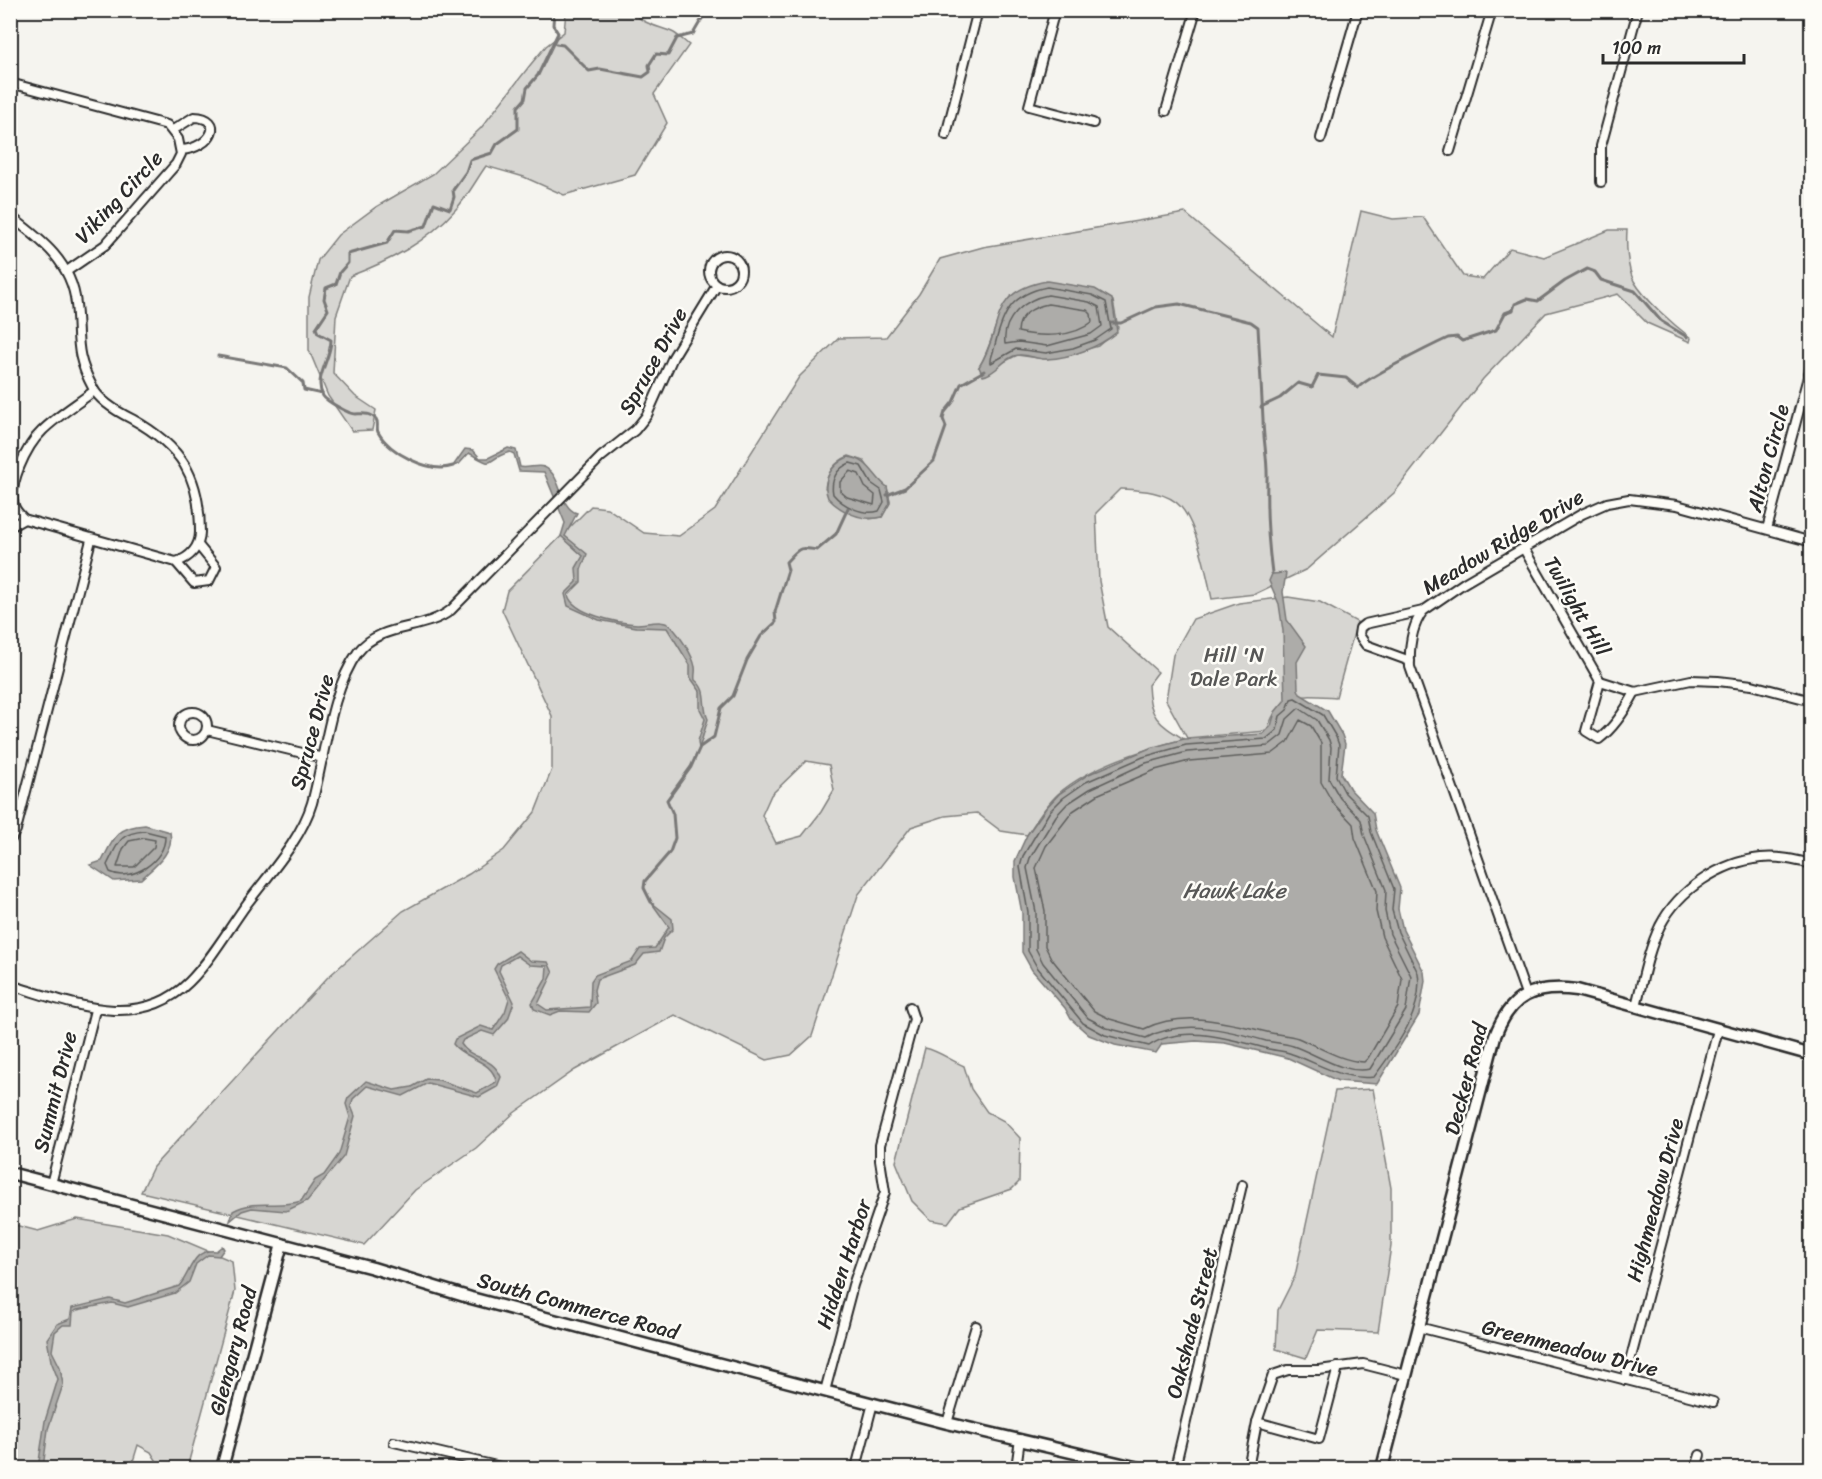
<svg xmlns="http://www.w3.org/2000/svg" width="1822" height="1479" font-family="Sriracha,sans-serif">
<rect width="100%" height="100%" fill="#f5f4ef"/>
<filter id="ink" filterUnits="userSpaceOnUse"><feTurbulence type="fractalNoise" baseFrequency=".0167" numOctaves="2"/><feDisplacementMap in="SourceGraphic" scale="12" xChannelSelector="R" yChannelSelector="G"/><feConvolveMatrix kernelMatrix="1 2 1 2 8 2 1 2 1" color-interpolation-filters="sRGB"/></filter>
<g filter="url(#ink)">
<g fill="#d7d6d2" stroke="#81807e" stroke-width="1.5" fill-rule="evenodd">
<path d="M569 11H632C643 25 659 26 674 33 679 36 684 41 689 45L654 94 667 123 635 175 564 195 524 177 486 166C476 180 468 196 456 209 427 242 390 261 350 276L336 316 333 373 355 396 376 410 372 430 352 431 328 396 309 350V297L318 260 338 235 376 207 433 174 481 128 531 64 546 46 564 32 566 12Z"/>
<path d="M1361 211 1393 219 1423 217 1463 276 1483 279 1510 248 1544 257 1609 230H1627C1626 244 1627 268 1634 281 1645 300 1674 325 1691 338L1690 342 1647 323 1618 294 1546 313 1483 379 1394 493 1307 569 1255 594 1212 599C1207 575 1197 526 1181 507 1167 491 1140 490 1120 489L1096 513 1099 581 1108 627 1158 672 1148 685C1149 717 1158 723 1184 739 1142 750 1092 765 1058 794 1045 806 1036 821 1027 835L1001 831 977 813 945 816 911 827 858 895 812 1036 791 1055 767 1060 675 1015 575 1070 514 1113 476 1148 415 1190 364 1245 141 1192 153 1167 327 978 403 911 469 874 504 850 535 812 552 769V716L502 610 507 591 591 506 607 508 644 533 679 536 715 510 799 377 839 338 886 337 919 294 940 259 983 247 1185 213 1332 337ZM1010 297 1113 301 1118 328 1098 346 1074 353 1046 359 1017 355 1004 362 979 367C993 345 994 319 1010 297ZM849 456 864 461 876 479 887 487 890 502 882 517 870 519 825 488C827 473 834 462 849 456ZM806 761 829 765 834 790 821 812 802 836 776 843 762 815 771 795Z"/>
<path d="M1288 597 1320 602 1357 622 1336 697C1300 695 1279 691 1267 731L1187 738 1166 700 1173 655 1193 619 1239 603Z"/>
<path d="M925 1048C939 1051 950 1060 964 1066L971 1089 987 1112 1004 1121 1020 1138 1019 1182 1012 1189 960 1207 948 1223 931 1220 912 1201 896 1162Z"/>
<polygon points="1373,1089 1391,1188 1391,1246 1378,1332 1318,1330 1306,1358 1276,1349 1278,1310 1295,1276 1335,1091"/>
<polygon points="77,1219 168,1234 232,1261 235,1291 187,1468 161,1468 151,1452 138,1445 131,1468 11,1468 11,1224 38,1231"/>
</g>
<g fill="#adaca9" stroke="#797877" stroke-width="1.5">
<path d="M1047 281 1095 289 1112 299 1117 332C1099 347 1071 358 1047 359 1038 360 1028 354 1019 355 1004 356 997 374 983 376L979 367C1005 327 986 292 1047 281Z"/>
<path d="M508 448 516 450 520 467C528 469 537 464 544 467 563 475 558 507 577 513L565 536 587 554 581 570V582L568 595C573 614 618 623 637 624 648 624 664 618 672 627 680 636 693 655 695 667 696 672 694 675 695 680 709 691 701 705 708 719L699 749 698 741 705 719 700 709V691L690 677V665L667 628 636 627 599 620 568 606 565 594 577 582 576 568 583 556 561 536 565 523 544 472 519 471 514 454 510 452C482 460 499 470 469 453L459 464 453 466 465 449 473 450 480 458H488Z"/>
<path d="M848 457C869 459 872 475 887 487L890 503 882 517C863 522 841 512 828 498 821 480 832 464 848 457Z"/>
<polygon points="1286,573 1283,592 1287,620 1306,646 1297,662 1298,689 1300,694 1328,711 1342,735 1345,744 1341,774 1350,789 1373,813 1376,830 1400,888 1398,909 1403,930 1424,972 1425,981 1419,1015 1377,1084 1338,1081 1288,1058 1225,1043 1196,1041 1162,1044 1156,1053 1115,1045 1089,1035 1071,1019 1065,1008 1032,970 1022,952 1022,913 1015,877 1015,861 1027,835 1046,808 1059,794 1089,774 1150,748 1184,739 1263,734 1271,726 1275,712 1285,700 1283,631 1279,604 1269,581 1272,574"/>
<path d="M145 825 170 832C175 852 154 867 141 879L114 881 90 865 102 861C114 837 117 827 145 825Z"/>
<path d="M651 902 672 919 673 929 664 938 659 952 644 954 635 965 597 979 594 990 596 1003 589 1012 560 1011 550 1015 534 1009 532 1003 546 979 547 966 530 965 517 956 501 965 499 971 514 1002 508 1019 494 1035 482 1031 463 1040 461 1044C470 1059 493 1056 501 1077L497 1087 479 1097 428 1083 403 1096 367 1086 353 1099 351 1106 355 1116 344 1156 307 1201 286 1211 252 1208 242 1211 230 1221 233 1211C257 1198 275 1209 301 1201L315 1180 324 1175 339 1154 350 1117 346 1104 348 1098 366 1081 394 1090 412 1087 426 1079 439 1080 477 1093 496 1082C494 1060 463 1059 453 1044L455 1039 481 1026 493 1030 505 1012 509 999 494 969 497 964 518 951 531 961 548 962 553 973 538 1004 547 1010 590 1007 591 981 595 975 632 961 640 949 655 948 669 927Z"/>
<path d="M222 1246 224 1249 219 1256 208 1255 196 1264 189 1282 175 1293 128 1307 112 1303 77 1310 73 1312 72 1325H63L55 1332 52 1351 60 1367 63 1385 48 1429 43 1468H38L45 1421 58 1379 51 1361 47 1339 57 1324 70 1319 72 1308 110 1299 125 1303 179 1286C191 1273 192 1248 216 1251Z"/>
</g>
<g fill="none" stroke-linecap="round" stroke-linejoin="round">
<g stroke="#5f5f5d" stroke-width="1.5">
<path d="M1047 287 1092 295 1106 302 1111 329 1095 340 1073 348 1046 353 1016 349 991 363C990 357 994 352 995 345 1003 312 1012 294 1047 287Z"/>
<path d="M1048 295 1089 302 1099 307 1102 326 1091 334 1047 346 1019 342 1005 344C1002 318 1025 299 1048 295Z"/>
<path d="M1048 304 1087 310 1091 314 1092 322C1073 338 1041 337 1018 332 1018 315 1033 307 1048 304Z"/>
<path d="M850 463 861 466 871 483 881 490 884 502 879 511C863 516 843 506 833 494 830 480 837 468 850 463Z"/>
<polygon points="850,471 859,474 865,487 875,495 874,505 847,497 840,491 840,482"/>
<path d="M1295 698 1323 715 1336 737 1339 745 1336 776 1345 793 1368 816 1371 832 1394 889 1392 910 1398 932 1418 973C1424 1012 1395 1048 1374 1077 1344 1081 1320 1064 1292 1054 1283 1050 1274 1051 1265 1048 1230 1039 1181 1023 1149 1046L1105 1035 1083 1023 1037 967 1028 951V912L1020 867 1023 856 1050 811 1063 798 1086 782 1143 757 1186 745 1266 739 1277 730 1280 716 1287 710 1291 699Z"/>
<path d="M1299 708 1317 720 1329 740 1331 747 1329 779 1340 798 1361 820 1364 835 1386 890 1385 911 1390 934 1411 976 1406 1010 1370 1069C1344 1075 1317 1054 1293 1046 1284 1043 1275 1043 1266 1041 1228 1030 1182 1018 1146 1038L1107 1028 1088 1018 1043 963 1036 949V912L1027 868 1030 858 1056 816 1067 804 1090 789 1146 763 1187 752 1268 746 1282 735 1287 719Z"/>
<path d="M1300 720 1311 726 1321 743V782L1333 803 1353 824 1355 838 1377 891 1376 911 1382 937 1402 979 1398 1007 1368 1058 1364 1062C1341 1061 1319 1047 1298 1038 1289 1035 1280 1035 1271 1033 1229 1023 1185 1009 1144 1029L1110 1019 1094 1011 1051 958 1045 946V911L1036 868 1046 846 1073 811 1099 794 1155 770 1189 761 1272 754 1288 742Z"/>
<path d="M145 831 165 836C166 861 131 883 110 872L107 865C118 844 118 833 145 831Z"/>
<polygon points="144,838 155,840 154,847 134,867 117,867 123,849 129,841"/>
</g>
<g stroke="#797877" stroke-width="3">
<polyline points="556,44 563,45 589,71 600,69 643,77 650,72 649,65 656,54 668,55 677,38 693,34 707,10"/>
<path d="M1112 323H1121L1156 307 1179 304 1251 322 1258 327 1263 419C1263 439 1268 460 1267 480 1266 512 1268 542 1272 573"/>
<polyline points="218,356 287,368 303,383 304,390 322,394"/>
<path d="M1261 407 1280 398 1298 383 1312 387 1318 375 1346 378 1358 388C1364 379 1433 345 1448 338L1457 337 1462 341 1496 330 1505 313 1513 310 1515 304 1527 299 1538 301 1565 281 1587 269 1595 272 1601 280 1635 291 1661 321 1687 337"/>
<path d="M453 466C430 474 389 453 378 432 376 428 379 423 376 419 370 412 362 414 355 414 349 414 326 401 323 396 313 378 331 360 331 340L318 333 316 328 328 310 324 299 326 288 336 284 340 272 348 263V254L387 243 395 230 408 231 426 226 434 203 450 209 454 197 453 190 466 172 470 160 492 153 497 144 518 129V107L525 99 527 88 538 75 558 33 553 25 554 10"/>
<polyline points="887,495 905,488 934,461 946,427 943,419 945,412 953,402 961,384 984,371"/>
<path d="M651 902 644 888 645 881 670 852 675 838 673 814 667 800 691 767 700 747 714 737 721 708 733 696 747 660 761 636 776 622 775 612 788 570 786 562C799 549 797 546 817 550L836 534 848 508"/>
</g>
<defs>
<g id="street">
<polyline points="1055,10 1029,106 1093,123"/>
<polyline points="10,83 167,125 178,139 181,154 176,164 105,245 67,271"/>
<polyline points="1166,111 1196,10"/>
<path d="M173 130 194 117C226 118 212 148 181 150"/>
<polyline points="946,135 978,10"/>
<polyline points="1321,138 1358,10"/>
<polyline points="1450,151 1492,10"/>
<polyline points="1601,182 1601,146 1638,10"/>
<path d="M10 216C42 240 72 263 76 304 80 341 74 352 93 388 100 402 118 412 132 419 181 446 200 476 200 532 200 547 190 558 176 562L24 519C21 516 17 512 15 508 6 487 27 445 42 431 57 416 77 404 94 391"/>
<circle cx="725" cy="271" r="16"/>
<polyline points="10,527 24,519"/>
<polyline points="1767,529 1812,362"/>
<path d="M1524 549 1600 681 1586 731 1599 739C1615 727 1626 709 1635 692"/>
<polyline points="176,562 194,583 209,581 216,567 198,545"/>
<path d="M1423 611C1411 627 1409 647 1410 667L1526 994"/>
<polyline points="1410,661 1366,645 1359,635 1360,628 1365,624 1423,611 1464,583 1582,514 1607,503 1629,499 1677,505 1812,542"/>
<polyline points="1600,681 1635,692 1691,680 1718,681 1752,685 1812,701"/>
<circle cx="193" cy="726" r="14"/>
<polyline points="207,730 323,758"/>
<polyline points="10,841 16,830 91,540"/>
<path d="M10 985C69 1002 138 1033 189 982 211 960 228 930 246 905 269 874 301 840 312 803 325 756 330 691 358 652 381 622 423 632 451 610L601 457 635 430 647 415 673 357 717 285"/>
<path d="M1636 1006C1643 979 1648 951 1660 926 1679 889 1721 862 1761 858 1778 856 1795 860 1812 864"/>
<polyline points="51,1184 95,1010"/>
<polyline points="1418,1327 1713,1402"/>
<polyline points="1625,1380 1718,1030"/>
<polyline points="825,1391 853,1285 885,1192 880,1160 880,1145 914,1019 910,1007"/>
<polyline points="1257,1422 1319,1439 1338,1367"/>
<polyline points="947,1423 976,1326"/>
<polyline points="394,1442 505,1468"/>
<polyline points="856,1468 873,1403"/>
<polyline points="1016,1468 1020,1439"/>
<polyline points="1175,1468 1242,1185"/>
<polyline points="1248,1468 1257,1422 1273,1375 1288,1370 1319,1370 1363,1364 1406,1375"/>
<polyline points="1696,1468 1700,1455"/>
</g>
<g id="secondary">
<polyline points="10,1173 373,1268 471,1298 651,1346 947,1423 1139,1468"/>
<polyline points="222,1468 282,1244"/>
<path d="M1382 1468 1495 1036C1511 994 1534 985 1577 990L1812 1055"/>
</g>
</defs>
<use href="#street" stroke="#2b2b2b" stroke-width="12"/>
<use href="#secondary" stroke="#2b2b2b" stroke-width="15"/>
<use href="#street" stroke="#fdfcf7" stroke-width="8"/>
<use href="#secondary" stroke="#fdfcf7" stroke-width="10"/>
</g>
</g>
<g text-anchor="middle" stroke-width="5" stroke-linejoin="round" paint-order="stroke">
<g font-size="21" fill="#2b2b2b" stroke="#fdfcf7">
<text transform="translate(119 197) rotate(-47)" y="7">Viking Circle</text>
<text transform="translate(653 361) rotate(-61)" y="7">Spruce Drive</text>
<text transform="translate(1768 458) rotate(-75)" y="7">Alton Circle</text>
<text transform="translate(1503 542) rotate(-31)" y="7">Meadow Ridge Drive</text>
<text transform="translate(1577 606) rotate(60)" y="7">Twilight Hill</text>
<text transform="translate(312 732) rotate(-75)" y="7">Spruce Drive</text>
<text transform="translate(1466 1079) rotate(-75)" y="7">Decker Road</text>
<text transform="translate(55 1092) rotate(-76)" y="7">Summit Drive</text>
<text transform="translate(1655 1200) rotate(-75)" y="7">Highmeadow Drive</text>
<text transform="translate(844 1264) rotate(-72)" y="7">Hidden Harbor</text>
<text transform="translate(578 1306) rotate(15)" y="7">South Commerce Road</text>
<text transform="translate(1192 1323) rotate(-76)" y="7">Oakshade Street</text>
<text transform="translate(1570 1348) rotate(14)" y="7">Greenmeadow Drive</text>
<text transform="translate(233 1351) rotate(-75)" y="7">Glengary Road</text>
</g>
<g font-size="21" fill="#565655" stroke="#fdfcf7">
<text x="1234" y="662">Hill 'N<tspan x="1234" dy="24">Dale Park</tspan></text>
</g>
<g font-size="22" font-style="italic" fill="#585857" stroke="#fdfcf7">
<text x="1234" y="898">Hawk Lake</text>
</g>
</g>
<rect width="1822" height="1479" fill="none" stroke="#fdfcf7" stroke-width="36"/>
<rect x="18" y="18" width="1786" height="1443" fill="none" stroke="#2b2b2b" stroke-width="2" filter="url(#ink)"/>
<path d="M1603 54v9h141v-9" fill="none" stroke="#2b2b2b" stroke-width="3"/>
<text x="1612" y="54" font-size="18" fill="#2b2b2b" stroke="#fdfcf7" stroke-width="4.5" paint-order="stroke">100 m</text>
</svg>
